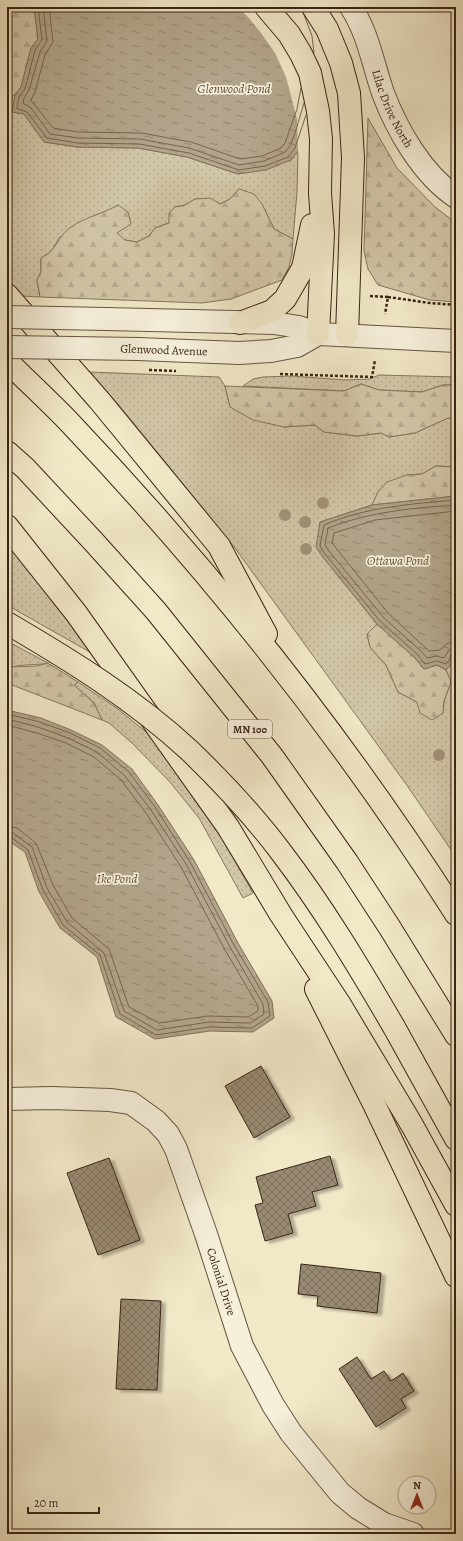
<svg xmlns="http://www.w3.org/2000/svg" width="463" height="1541" font-family="Alegreya,serif">
<defs>
<pattern id="grass-dots" width="8" height="8" patternUnits="userSpaceOnUse"><rect width="8" height="8" fill="#d2c7a9"/><path d="M2 2h.1M6 6h.1" fill="none" stroke="#b5ab91" stroke-width="1.8" stroke-linecap="round"/></pattern>
<pattern id="forest-firs" width="22" height="20" patternUnits="userSpaceOnUse"><rect width="22" height="20" fill="#d2c7a9"/><path d="M5 1l3.5 6h-7zM16 11l3.5 6h-7z" fill="#b5ab91"/></pattern>
<pattern id="water-ripples" width="26" height="14" patternUnits="userSpaceOnUse"><rect width="26" height="14" fill="#b2a58b"/><path d="M2 4q2-2 4 0t4 0M15 11q2-2 4 0t4 0" fill="none" stroke="#928670"/></pattern>
<pattern id="building-cross-hatch" width="8" height="8" patternUnits="userSpaceOnUse"><rect width="8" height="8" fill="#988a72"/><path d="M0 0l8 8M0 8l8-8" fill="none" stroke="#7d715c"/></pattern>
<filter id="shadow"><feDropShadow dx="4.5" dy="2.5" stdDeviation="1" flood-color="#0004"/></filter>
</defs>
<rect width="100%" height="100%" fill="#f1e8c8"/>
<filter id="stains"><feTurbulence type="fractalNoise" baseFrequency=".005" numOctaves="4"/><feColorMatrix values="0 0 0 0 .2 0 0 0 0 .09 0 0 0 0 .02 0 0 0 .5 -.17"/></filter>
<radialGradient id="worn" r=".72"><stop offset=".6" stop-color="#630" stop-opacity="0"/><stop offset="1" stop-color="#630" stop-opacity=".3"/></radialGradient>
<g fill="url(#grass-dots)" stroke="#85765e">
<polygon points="15,95 12,112 24,114 44,142 77,147 138,148 187,157 238,174 291,160 298,151 297,192 293,239 274,229 262,204 230,199 220,204 195,199 185,205 175,207 169,223 155,228 149,236 137,242 125,240 116,233 118,205 109,211 98,214 59,238 51,252 41,258 41,272 37,280 40,297 22,296 7,279 7,98"/>
<polygon points="89,372 219,377 225,386 230,407 284,427 315,425 324,432 356,436 381,433 389,437 415,433 448,418 456,419 456,467 436,466 422,474 407,475 378,492 372,505 320,522 322,556 377,624 367,634 370,647 386,665 398,692 417,702 443,713 444,701 451,682 446,670 452,663 455,655 456,666 456,857 406,784 235,548 119,405"/>
<polygon points="379,375 456,377 456,385 443,385 422,392 379,390 361,384 344,391 243,386 253,379 263,377 292,376 345,380 370,379"/>
<polygon points="7,542 61,608 95,655 7,605"/>
<path d="M7 641 48 663C35 666 19 663 7 669Z"/>
<polygon points="78,682 118,709 162,745 216,828 253,893 243,898 199,818 170,782 132,743 109,723 102,720 94,703 74,685"/>
</g>
<g fill="url(#forest-firs)" stroke="#85765e">
<polygon points="10,7 34,7 38,39 31,48 21,88 15,95 7,98 7,9"/>
<polygon points="368,118 397,168 435,207 456,223 456,302 430,300 378,285 368,269 364,251"/>
<path d="M239 189 254 194 262 204 274 229 293 239 292 254 289 267 282 280 231 299 202 303 40 297 37 280 41 272V258C44 256 49 254 51 251 58 243 61 234 71 227 85 217 103 214 118 205L128 212 131 224 117 233 125 240 137 242 149 236 155 228 169 223V213L175 207 185 205 195 199 210 198 220 204 230 199Z"/>
<polygon points="361,384 379,390 422,392 443,385 456,385 456,419 448,418 415,433 389,437 381,433 357,436 324,432 315,425 284,427 253,420 230,407 225,386 344,391"/>
<polygon points="436,466 456,467 456,496 372,505 378,492 387,482 407,475 422,474"/>
<polygon points="377,624 415,658 424,669 437,665 446,670 451,682 444,701 443,713 432,720 420,713 417,702 398,692 386,665 370,647 367,634"/>
<polygon points="48,663 78,682 74,685 94,703 102,720 7,683 7,669 9,667 37,666"/>
</g>
<g fill="url(#water-ripples)" stroke="#81715b">
<polygon points="34,7 304,7 304,136 298,151 291,160 266,170 238,174 187,157 138,148 77,147 44,142 24,114 12,112 15,95 21,87 31,48 38,39"/>
<polygon points="456,496 456,653 452,663 446,670 437,665 424,669 415,658 377,624 322,556 316,547 320,522 372,505"/>
<polygon points="7,710 41,718 71,730 102,745 132,769 158,805 194,860 238,943 272,1001 274,1018 253,1032 210,1031 155,1039 116,1017 97,957 60,928 39,892 25,852 7,840"/>
</g>
<polygon fill="#f1e8c8" points="237,7 306,7 318,34 321,73 313,113 306,137 298,154 297,119 286,77 275,53 261,33 248,17"/>
<g fill="none" stroke-linecap="round" stroke-linejoin="round">
<g stroke="#756450" stroke-width="1">
<polyline points="38,7 42,40 35,50 25,89 19,97 17,107 18,109 27,112 47,138 77,143 139,144 189,153 239,170 265,166 288,157 295,148 306,115"/>
<polyline points="43,7 47,41 40,52 29,90 24,98 23,103 31,108 50,134 78,138 140,139 189,148 239,165 264,161 285,152 290,146 295,133 304,103"/>
<polyline points="49,7 53,42 45,55 35,92 31,100 53,128 78,132 141,133 191,142 240,159 262,156 281,148 285,143 297,109 301,88"/>
<polyline points="301,7 312,36 314,53"/>
<path d="M456 500C411 504 366 507 324 525L320 546 325 554 380 621 418 655 425 664 437 661 446 664 449 661 451 654 456 653"/>
<path d="M456 505C412 508 369 512 328 528L325 545 329 551 384 618 421 651 427 658 436 656 444 658 449 650 456 648"/>
<polyline points="456,511 375,520 334,533 332,543 388,613 429,651 440,650 448,643 456,642"/>
<polyline points="7,714 40,722 70,733 100,748 129,772 155,807 190,862 234,945 268,1002 270,1016 252,1028 209,1027 156,1035 120,1014 100,955 63,925 43,890 28,850 11,837 7,837"/>
<polyline points="7,719 38,727 68,738 97,752 125,776 151,810 186,864 230,947 263,1004 264,1014 250,1023 209,1022 157,1030 124,1011 104,953 67,922 47,888 32,847 13,833 7,832"/>
<polyline points="7,725 37,733 66,743 94,757 121,780 146,813 181,867 225,950 258,1006 258,1011 248,1017 208,1016 159,1023 129,1007 109,949 72,918 53,885 36,843 17,828 7,826"/>
</g>
</g>
<g fill="url(#building-cross-hatch)" stroke="#382414" filter="url(#shadow)">
<polygon points="261,1066 290,1117 254,1138 225,1086"/>
<polygon points="330,1156 338,1185 312,1192 316,1206 288,1214 293,1233 265,1241 255,1205 263,1203 256,1177"/>
<polygon points="109,1158 140,1240 98,1255 67,1173"/>
<polygon points="301,1264 381,1273 377,1313 317,1306 318,1296 298,1294"/>
<polygon points="121,1299 161,1301 157,1390 116,1389"/>
<polygon points="357,1357 371,1379 384,1371 391,1381 403,1373 414,1391 401,1399 406,1408 376,1427 339,1369"/>
</g>
<g fill="none" stroke-linecap="round" stroke-linejoin="round">
<defs>
<g id="minor">
<path id="s1" d="M351 7C368 33 373 64 383 93 397 130 422 174 456 197"/>
<path id="s2" d="M7 1099 51 1098 110 1100 131 1103 156 1121 168 1134 176 1149 206 1234 242 1346 273 1405 291 1433 340 1493 358 1508 384 1524 413 1534"/>
</g>
<g id="tertiary">
<polyline points="106,319 274,323 299,327 318,334 456,341"/>
<polyline points="138,349 239,353 271,351 297,346 318,334"/>
</g>
<g id="motorway">
<polyline points="266,7 289,34 301,54 310,73 318,111 321,139 320,193 323,234 318,334"/>
<polyline points="313,7 327,29 341,63 349,93 353,158 347,335"/>
<polyline points="7,295 99,400 219,546 266,634"/>
<polyline points="240,323 272,311 285,299 303,268 312,225"/>
<path d="M7 361C28 382 51 403 71 424 214 575 344 739 456 914"/>
<polyline points="7,452 25,468 93,541 156,611 272,756 347,862 390,928 456,1035"/>
<polyline points="7,526 76,613 228,827 281,915 339,1003 412,1125 456,1205"/>
<polyline points="316,989 374,1104 456,1276"/>
<polyline points="394,1027 456,1139"/>
</g>
</defs>
<use href="#minor" stroke="#665541" stroke-width="24"/>
<use href="#tertiary" stroke="#665541" stroke-width="24"/>
<use href="#motorway" stroke="#382414" stroke-width="24"/>
<g stroke="#382414" stroke-width="2.5" stroke-dasharray="3 2" stroke-linecap="butt">
<polyline points="370,296 388,297 385,314"/>
<polyline points="388,297 430,303 456,305"/>
<polyline points="280,374 372,377 375,360"/>
</g>
<use href="#minor" stroke="#f6f0db" stroke-width="22"/>
<use href="#tertiary" stroke="#f6f0db" stroke-width="22"/>
<use href="#motorway" stroke="#f1e8c8" stroke-width="22"/>
<defs>
<g id="tertiary-bridge">
<polyline points="7,317 106,319"/>
<polyline points="7,347 138,349"/>
</g>
<path id="motorway-bridge" d="M7 623C72 661 135 700 190 751 222 782 254 816 281 852 323 907 359 967 394 1027"/>
</defs>
<use href="#tertiary-bridge" stroke="#665541" stroke-width="24" stroke-linecap="butt"/>
<use href="#motorway-bridge" stroke="#382414" stroke-width="24" stroke-linecap="butt"/>
<polyline stroke="#382414" stroke-width="2.5" stroke-dasharray="3 2" stroke-linecap="butt" points="149,370 176,371"/>
<use href="#tertiary-bridge" stroke="#f6f0db" stroke-width="22"/>
<use href="#motorway-bridge" stroke="#f1e8c8" stroke-width="22"/>
</g>
<g fill="#a09379">
<circle cx="323" cy="503" r="6"/>
<circle cx="285" cy="515" r="6"/>
<circle cx="305" cy="522" r="6"/>
<circle cx="306" cy="549" r="6"/>
<circle cx="439" cy="755" r="6"/>
</g>
<g text-anchor="middle" stroke-width="3.5" stroke-linejoin="round" paint-order="stroke">
<rect fill="#f6f0db" stroke="#716150" stroke-width="1" x="228" y="720" width="44" height="18" rx="3"/>
<g font-size="11" font-weight="bold" fill="#382414">
<text x="250" y="733">MN 100</text>
</g>
<g font-size="12" fill="#382414" stroke="#f6f0db">
<text dy="4" stroke="none"><textPath href="#s1" startOffset="110">Lilac Drive North</textPath></text>
<text transform="translate(164 350) rotate(2)" y="4">Glenwood Avenue</text>
<text dy="4" stroke="none"><textPath href="#s2" startOffset="330">Colonial Drive</textPath></text>
</g>
<g font-size="13" font-style="italic" fill="#63513e" stroke="#f6f0db">
<text x="234" y="93">Glenwood Pond</text>
<text x="398" y="565">Ottawa Pond</text>
<text x="117" y="883">Ike Pond</text>
</g>
</g>
<rect width="463" height="1541" fill="none" stroke="#f1e8c8" stroke-width="24"/>
<rect x="8" y="8" width="447" height="1525" fill="none" stroke="#382414" stroke-width="2"/>
<rect x="12" y="12" width="439" height="1517" fill="none" stroke="#382414"/>
<g transform="translate(417 1495)"><circle r="19" fill="#f6f0db" stroke="#aa9e8b"/>
<path d="M0-3L7 15L0 10L-7 15Z" fill="#8f2418"/>
<text y="-6" font-size="11" font-weight="bold" text-anchor="middle" fill="#382414">N</text>
</g>
<path d="M28 1507v6h71v-6" fill="none" stroke="#382414" stroke-width="2"/>
<text x="34" y="1507" font-size="12" fill="#382414" stroke="#f6f0db" stroke-width="3" paint-order="stroke">20 m</text>
<rect width="100%" height="100%" filter="url(#stains)"/>
<rect width="100%" height="100%" fill="url(#worn)"/>
</svg>
